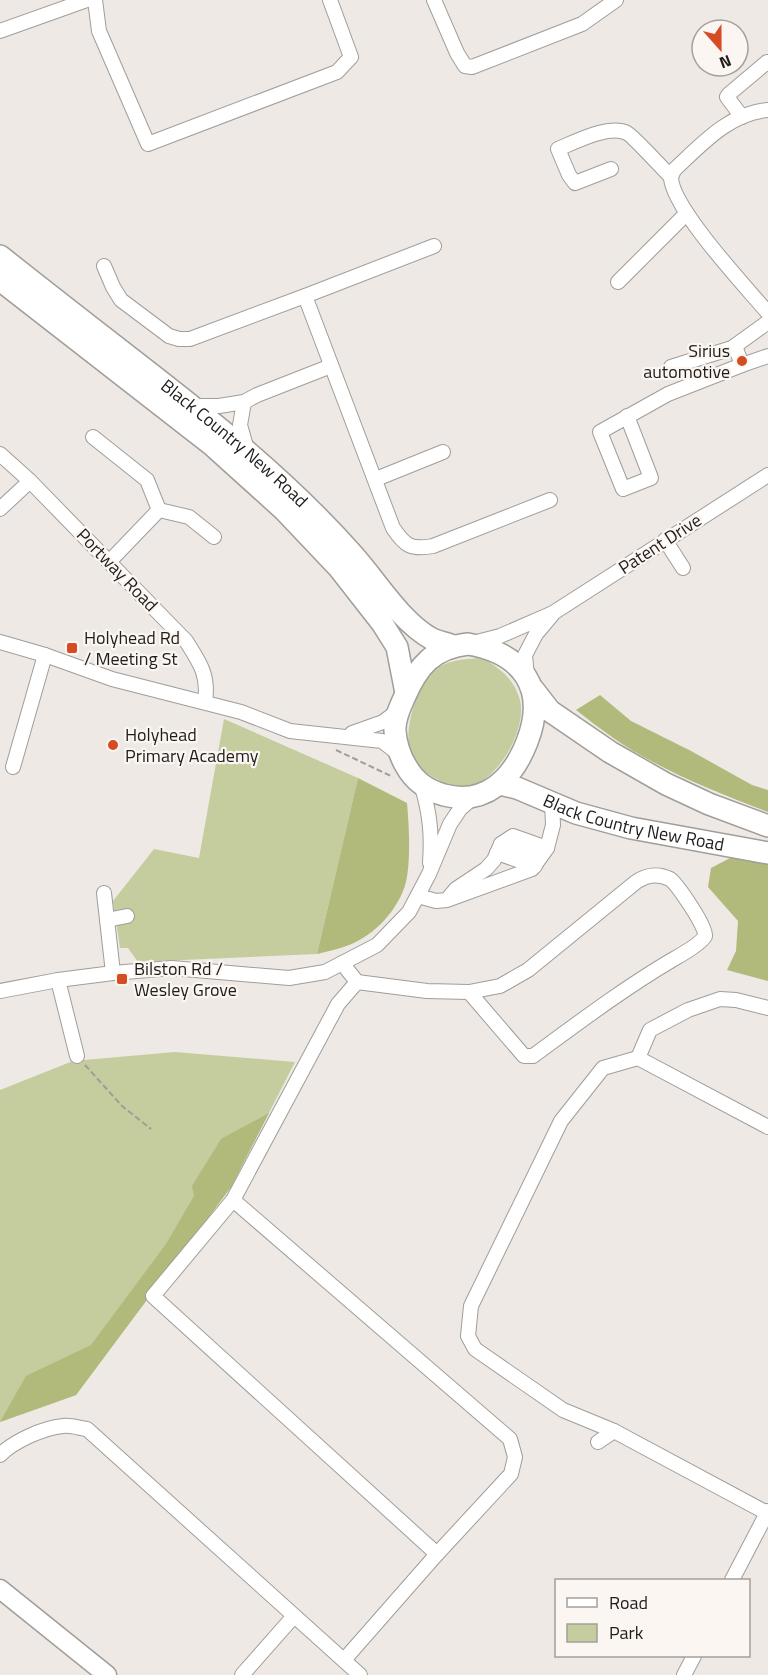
<svg xmlns="http://www.w3.org/2000/svg" width="768" height="1675" font-family="'Titillium Web',sans-serif">
<rect width="100%" height="100%" fill="#eee9e4"/>
<g fill="#c5cc9e">
<path d="M482 658C500 668 514 679 520 700 528 732 491 795 454 788 448 787 442 782 437 779 427 774 416 767 411 755 402 730 417 684 438 668 451 659 467 659 482 658Z"/>
<polygon points="224,719 358,778 317,954 138,962 128,948 120,948 113,901 154,849 199,858"/>
<polygon points="175,1052 295,1062 231,1187 76,1395 0,1422 0,1090 73,1061"/>
</g>
<g fill="#b1b97b">
<path d="M600 695 631 721 691 751 752 785 768 790V812C729 797 690 782 653 762 626 748 600 729 576 710Z"/>
<path d="M358 778 407 803C409 825 411 861 406 882 399 909 375 935 349 945 339 949 328 951 317 954Z"/>
<polygon points="734,856 768,864 768,981 727,970 736,951 738,921 708,887 711,868"/>
<polygon points="269,1113 231,1187 76,1395 0,1422 26,1376 91,1345 166,1244 194,1196 192,1186 221,1139"/>
</g>
<g fill="none" stroke-linecap="round" stroke-linejoin="round">
<defs>
<g id="minor">
<polyline points="95,0 99,31 148,144 337,72 351,57 330,0"/>
<polyline points="434,0 457,53 465,66 472,67 582,24 616,0"/>
<polyline points="0,31 87,0"/>
<polyline points="742,117 727,97 729,94 767,62 768,64"/>
<path d="M611 169 575 183 569 175 558 149C575 142 609 124 627 133 633 136 663 169 671 177L674 170C701 145 729 113 768 110"/>
<path d="M671 177C671 207 746 287 768 313"/>
<polyline points="104,266 113,287 121,300 169,336 179,339 190,339 305,296 434,246"/>
<polyline points="618,282 686,214"/>
<path d="M305 296 393 528C405 546 411 550 433 546L550 500"/>
<polyline points="742,365 768,356"/>
<polyline points="671,367 732,348 768,322"/>
<polyline points="244,402 240,425 247,450"/>
<polyline points="194,406 219,406 244,402 257,395 331,366"/>
<polyline points="627,416 651,478 623,489 600,432 668,394 742,365 735,346"/>
<polyline points="93,437 147,480 159,510"/>
<path d="M0 454 30 481 186 641C200 663 209 675 205 702"/>
<polyline points="376,479 443,452"/>
<polyline points="0,509 30,481"/>
<polyline points="665,540 683,568"/>
<polyline points="109,562 159,510 189,517 214,537"/>
<polyline points="0,642 45,655 112,679 241,712 290,731 382,741 400,755"/>
<polyline points="473,643 500,636 553,613 768,475"/>
<polyline points="527,677 525,655 536,634 552,615"/>
<polyline points="352,733 383,722 399,710"/>
<polyline points="13,767 45,655"/>
<path d="M422 787C430 814 432 835 430 863"/>
<polyline points="501,844 540,857"/>
<polyline points="497,853 535,866"/>
<polyline points="104,893 113,973"/>
<polyline points="418,896 436,901 447,900 532,869 547,848 553,825 552,802"/>
<polyline points="450,896 456,889 486,869 494,860 501,844 513,836 547,848"/>
<polyline points="107,920 127,916"/>
<polyline points="342,963 357,982 338,1004 233,1200 510,1439 515,1457 511,1474 437,1554 344,1660"/>
<polyline points="58,980 77,1056"/>
<path d="M357 982 427 991 469 992 524 1056H533C578 1023 623 989 672 960 679 956 701 944 705 936 708 929 677 884 670 879 658 873 646 875 636 882L528 970 500 986 469 992"/>
<polyline points="0,991 58,980 113,973 172,968 289,978 325,972 377,945 409,912 429,874 450,824 460,809 475,796"/>
<polyline points="768,1008 736,1000 720,999 688,1010 650,1030 638,1058 768,1127"/>
<polyline points="233,1200 153,1296 437,1554"/>
<polyline points="614,1431 563,1410 475,1349 468,1336 471,1306 561,1121 603,1068 638,1058"/>
<polyline points="598,1442 614,1431 767,1513"/>
<path d="M0 1455C14 1441 43 1428 63 1426 71 1425 79 1428 87 1429L360 1675"/>
<polyline points="732,1580 768,1511"/>
<polyline points="242,1675 294,1616"/>
<polyline points="684,1675 694,1656"/>
</g>
<polyline id="major" points="0,1589 107,1675"/>
<g id="highway">
<path id="s1" d="M0 256C38 286 76 316 115 346 199 411 283 475 354 556 377 582 401 622 432 639 438 642 446 643 453 646"/>
<polyline points="0,280 212,445 284,510 339,568 382,623 397,647 406,693"/>
<path d="M468 644C522 653 548 688 527 742 513 778 486 806 444 795 427 790 415 782 406 766 400 756 396 743 395 731 394 719 400 707 405 696 418 666 433 648 468 644Z"/>
<polyline points="533,689 550,711 610,752 666,784 709,804 768,826"/>
<path id="s2" d="M500 784 517 788 576 813 631 828 768 853"/>
</g>
</defs>
<use href="#minor" stroke="#a19d98" stroke-width="16"/>
<use href="#major" stroke="#a19d98" stroke-width="21"/>
<use href="#highway" stroke="#a19d98" stroke-width="24"/>
<g stroke="#a09d99" stroke-width="2" stroke-dasharray="6 3" stroke-linecap="butt">
<polyline points="336,750 393,777"/>
<polyline points="85,1065 122,1106 151,1129"/>
</g>
<use href="#minor" stroke="#fff" stroke-width="14"/>
<use href="#major" stroke="#fff" stroke-width="18"/>
<use href="#highway" stroke="#fff" stroke-width="21"/>
</g>
<g fill="#d54c23" stroke="#fbf6f1" stroke-width="2">
<circle cx="742" cy="361" r="6"/>
<rect x="66" y="642" width="12" height="12" rx="3"/>
<circle cx="113" cy="745" r="6"/>
<rect x="116" y="973" width="12" height="12" rx="3"/>
</g>
<g text-anchor="middle" stroke-width="4.5" stroke-linejoin="round" paint-order="stroke">
<g font-size="18" fill="#1f1d1b" stroke="#fbf6f1" text-anchor="start">
<text x="730" y="357" text-anchor="end">Sirius<tspan x="730" dy="21">automotive</tspan></text>
<text x="84" y="644">Holyhead Rd<tspan x="84" dy="21">/ Meeting St</tspan></text>
<text x="125" y="741">Holyhead<tspan x="125" dy="21">Primary Academy</tspan></text>
<text x="134" y="975">Bilston Rd /<tspan x="134" dy="21">Wesley Grove</tspan></text>
</g>
<g font-size="18" fill="#1f1d1b" stroke="#fbf6f1">
<text dy="6" stroke="none"><textPath href="#s1" startOffset="300">Black Country New Road</textPath></text>
<text transform="translate(660 544) rotate(-33)" y="6">Patent Drive</text>
<text transform="translate(117 570) rotate(46)" y="6">Portway Road</text>
<text dy="6" stroke="none"><textPath href="#s2" startOffset="140">Black Country New Road</textPath></text>
</g>
</g>
<rect x="555" y="1579" width="195" height="78" fill="#fbf6f1" stroke="#a39f9b" stroke-width="1.5"/>
<rect x="567" y="1598" width="30" height="9" fill="#ffffff" stroke="#a39f9b" stroke-width="1.5"/>
<text x="609" y="1609" font-size="18" fill="#1f1d1b">Road</text>
<rect x="567" y="1624" width="30" height="18" fill="#c5cc9e" stroke="#a39f9b" stroke-width="1.5"/>
<text x="609" y="1639" font-size="18" fill="#1f1d1b">Park</text>
<g transform="translate(720 48) rotate(159)"><circle r="28" fill="#fbf6f1" stroke="#a39f9b" stroke-width="1.5"/>
<path d="M0-4.5L10 22L0 15L-10 22Z" fill="#d54c23"/>
<text y="-9" font-size="16" font-weight="bold" text-anchor="middle" fill="#1f1d1b">N</text>
</g>
</svg>
